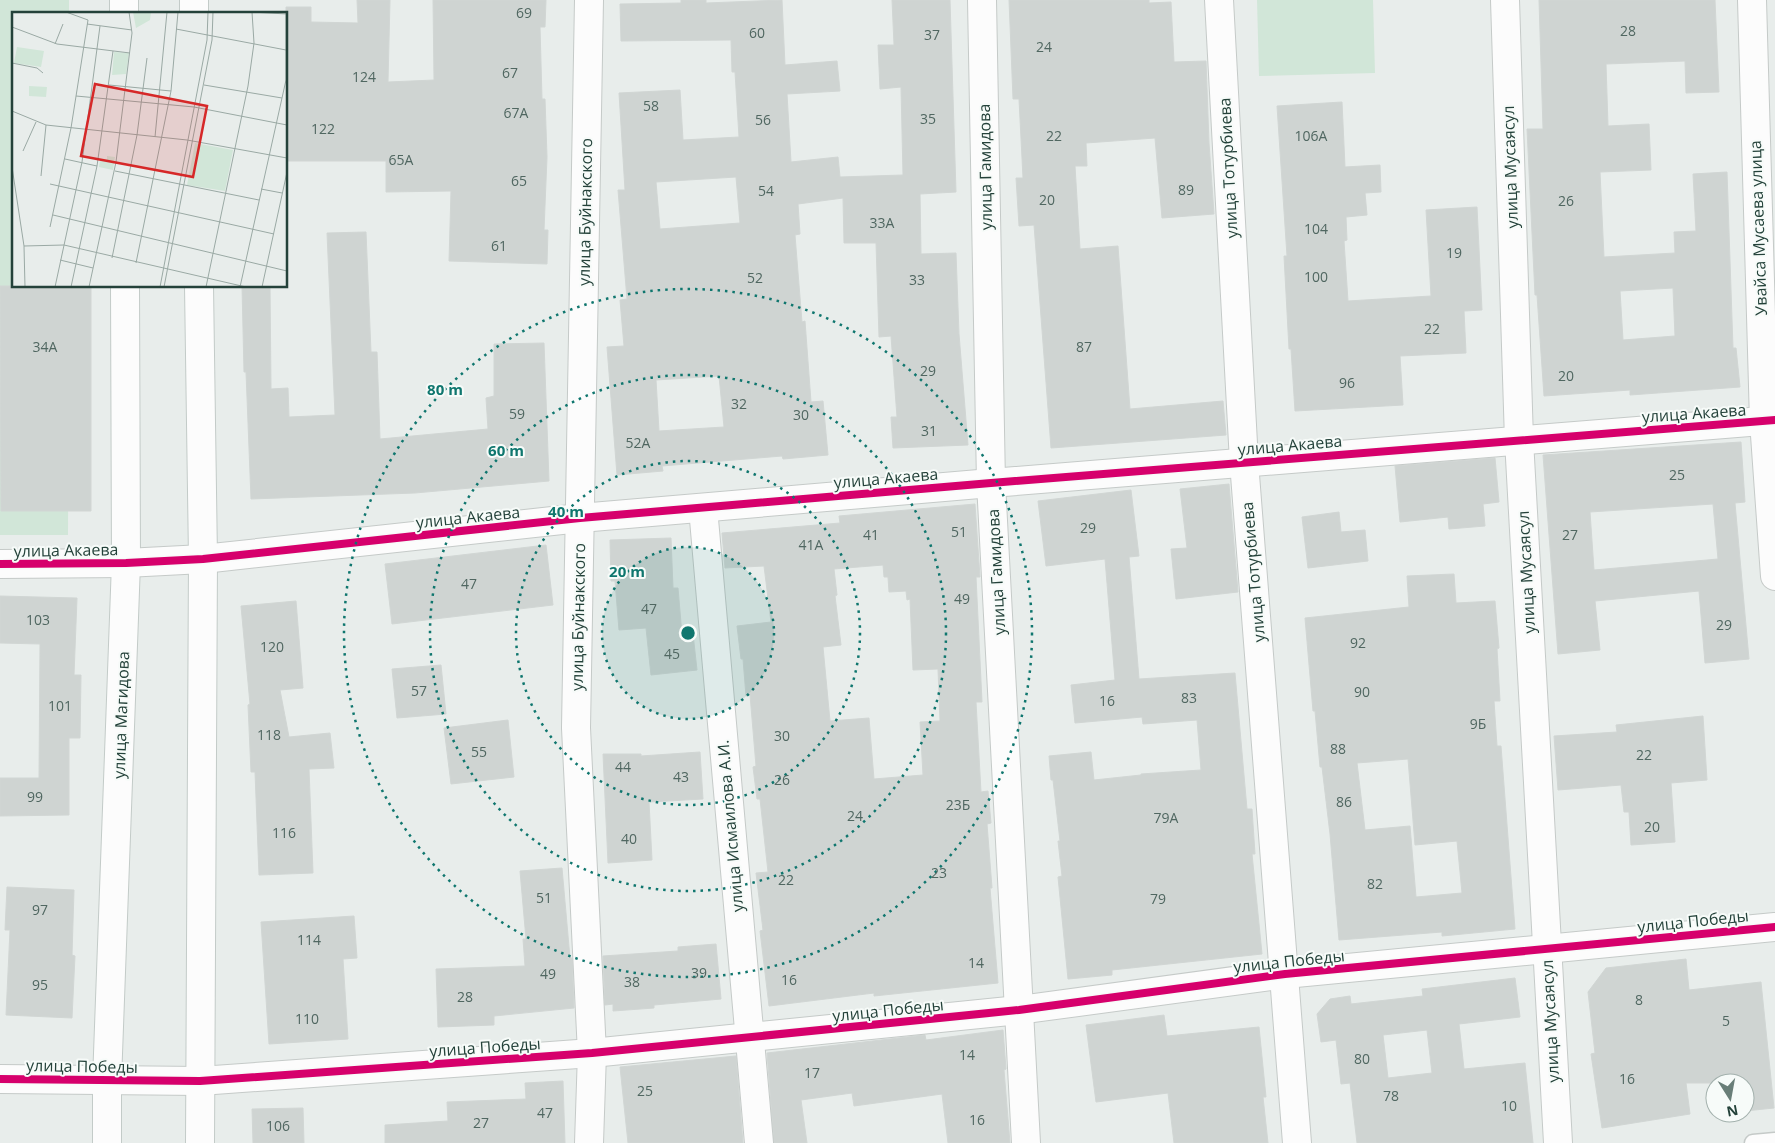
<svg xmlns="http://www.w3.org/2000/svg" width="1775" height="1143" font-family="'Open Sans',sans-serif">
<rect width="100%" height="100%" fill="#e8edeb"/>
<g fill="#d1e6d8">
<polygon points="0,0 69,0 69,14 14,14 14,286 69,286 68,535 0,535"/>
<polygon points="1257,0 1373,0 1375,73 1259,76"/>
</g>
<g fill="#cfd4d2" stroke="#d1d6d4" fill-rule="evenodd">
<polygon points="357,0 390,0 388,82 434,80 433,0 546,0 545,27 540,27 542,99 545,99 547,157 544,230 548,230 547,264 449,261 451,191 386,192 386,161 286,161 286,7 311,7 311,22 358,23"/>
<path d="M681 0H706V3L782 0 785 65 837 61 840 91 787 94 791 162 838 157 840 177 903 175 901 87 880 89 878 45H894L892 0H950L956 192 920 194 921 254 956 253 959 334 968 445 893 448 891 417H897L891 336 879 337 876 243H844L843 198 798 204 800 234 795 235 802 322 805 321 811 402 823 401 828 455 783 459 782 456 662 466 663 471 617 475 607 347 624 346 620 300 627 299 618 190H625L619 93 680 90 683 140 739 137 735 72H732L731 40 621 41 620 4 681 3ZM736 177 740 223 660 229 656 182ZM719 376 724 427 659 431 656 380Z"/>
<polygon points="1009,0 1149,0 1149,3 1171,2 1174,62 1206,61 1209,143 1214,214 1162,218 1155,138 1086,143 1087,166 1075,166 1080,249 1118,246 1130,409 1223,401 1226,435 1051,448 1034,225 1019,226 1016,178 1023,178 1019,99 1013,99"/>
<path d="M1539 0H1715L1719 92 1686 93 1685 61 1606 64 1608 126 1649 124 1651 170 1600 172 1604 257 1675 253 1674 232 1696 231 1693 174 1727 172 1733 348H1736L1740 387 1630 395V390L1544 396 1537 295H1535L1527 129H1543ZM1673 288 1675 336 1623 340 1620 291Z"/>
<polygon points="1342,102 1345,167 1380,165 1381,192 1365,193 1367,215 1346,217 1347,240 1344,241 1348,301 1431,296 1426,210 1477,207 1482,310 1464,311 1466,353 1400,356 1403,405 1295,411 1291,349 1289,349 1284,256 1287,256 1277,106"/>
<polygon points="366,232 371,352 377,352 380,439 488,429 486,398 494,396 494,344 544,343 549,481 415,493 251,499 246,372 244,372 242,286 270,286 271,389 288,388 289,417 335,415 327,233"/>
<polygon points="0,286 91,286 91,511 1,511"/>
<path d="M1741 442 1745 502 1735 503 1749 659 1705 663 1699 591 1595 601 1600 650 1558 654 1543 455ZM1713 504 1718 559 1594 570 1590 512Z"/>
<polygon points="1495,458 1499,502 1483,504 1485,526 1449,529 1448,517 1400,522 1395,466"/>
<polygon points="1229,484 1238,592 1176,599 1171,549 1187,548 1180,489"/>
<polygon points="1131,490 1139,556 1129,557 1139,679 1235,673 1247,809 1252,809 1255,854 1252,854 1262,954 1112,970 1112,975 1068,979 1058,877 1062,876 1058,841 1060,841 1053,780 1051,780 1049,756 1091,752 1094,780 1141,775 1141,774 1201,770 1197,720 1143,724 1142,717 1075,723 1071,685 1115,680 1105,559 1046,566 1038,501"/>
<path d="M975 504 980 577H976L982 702H976L981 792 988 791 991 823 987 824 992 888H990L998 983 874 996V993L769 1006 760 931 763 930 756 873 768 872 760 799H757L753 767 756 766 750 695 746 696 743 659H741L737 626 771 622 764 566 725 568 722 533 840 523 839 516ZM883 565 884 577H888L889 592 906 591 907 600 910 599 913 670 938 669 940 721 920 722 923 775 874 779 869 718 830 721 823 647 841 645 835 596 837 595 834 569Z"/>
<polygon points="1339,512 1341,532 1365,530 1368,561 1308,568 1302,517"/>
<polygon points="671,538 673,588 678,588 682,635 693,634 697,670 651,675 646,628 619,630 615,581 611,581 610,540"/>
<polygon points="546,545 553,605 392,624 385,564"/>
<path d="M1454 574 1456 603 1495 601 1499 648 1497 649 1500 701H1494L1497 746H1501L1515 929 1442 936V932L1339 940 1330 834 1322 767H1320L1315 711H1313L1305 618 1409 607 1407 576ZM1408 759 1415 845 1457 841 1462 893 1416 897 1410 826 1365 830 1357 763Z"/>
<polygon points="0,596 77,598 74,675 81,675 80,738 69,738 69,815 0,816 0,778 39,778 40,644 0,643"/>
<polygon points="296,601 303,688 280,690 289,737 330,733 334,768 309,769 313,873 259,875 255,772 251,772 248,705 250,704 241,606"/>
<polygon points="441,665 446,714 397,718 392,669"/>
<polygon points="1703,716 1707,780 1671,783 1675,842 1631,845 1629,812 1624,812 1621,785 1558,790 1554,736 1617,732 1616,725"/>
<polygon points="508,720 514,777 451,784 444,728"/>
<polygon points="700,752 703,799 649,802 652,860 608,863 603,754 641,754 641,756"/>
<polygon points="562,868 570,958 572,958 574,1008 494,1016 494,1025 438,1027 436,969 525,966 523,939 526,939 520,871"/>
<polygon points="7,887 74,890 72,955 75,956 72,1018 6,1015 10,930 5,930"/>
<polygon points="354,916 357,958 343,959 348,1039 269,1044 261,922"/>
<polygon points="716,944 721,999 654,1005 654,1008 613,1011 613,1004 605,1005 603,956 678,951 678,947"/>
<polygon points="1686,959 1689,990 1761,982 1774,1108 1745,1111 1745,1083 1686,1083 1690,1114 1602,1128 1591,1054 1595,1053 1588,992 1606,968"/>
<path d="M1515 978 1520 1017 1459 1024 1464 1069 1525 1063 1533 1143H1357L1350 1083 1341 1084 1336 1040 1321 1042 1317 1014 1330 999 1350 996 1351 1004 1423 996 1422 989ZM1427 1030 1432 1073 1388 1078 1383 1035Z"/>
<polygon points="1164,1015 1167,1036 1259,1027 1266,1097 1263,1097 1268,1143 1174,1143 1168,1093 1096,1102 1086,1025"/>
<polygon points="1003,1030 1006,1069 1004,1070 1010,1143 948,1143 942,1094 854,1106 852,1093 801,1100 807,1143 774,1143 767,1053 925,1035 926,1040"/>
<polygon points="736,1056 743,1143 628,1143 620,1067"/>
<polygon points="563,1081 565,1143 385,1143 385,1125 448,1121 447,1102 526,1099 525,1083"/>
<polygon points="303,1108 304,1143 253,1143 252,1109"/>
</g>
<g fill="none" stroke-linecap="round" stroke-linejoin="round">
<defs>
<polyline id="lane" points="1753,1143 1775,1141"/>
<g id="street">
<polyline points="589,0 576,728 592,1053 589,1143"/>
<polyline points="982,0 991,483 1026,1143"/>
<polyline points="1219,0 1244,462 1297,1143"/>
<polyline points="1505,0 1519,440 1558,1143"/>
<polyline points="1752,0 1764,421 1775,576"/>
<polyline points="703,508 759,1143"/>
<polyline points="0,564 126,563 203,559 580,518 991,483 1775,420"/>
<polyline points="0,1079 200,1081 592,1053 1019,1010 1285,974 1775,927"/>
</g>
<g id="secondary">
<polyline points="124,0 124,14"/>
<polyline points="194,0 194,14"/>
<polyline points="199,286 203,559 200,1143"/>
<polyline points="107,1143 107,1081 126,563 125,286"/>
</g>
</defs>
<use href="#lane" stroke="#c5cac8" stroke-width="19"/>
<use href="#street" stroke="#c5cac8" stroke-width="30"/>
<use href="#secondary" stroke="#c3cbc8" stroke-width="30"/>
<use href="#lane" stroke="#fcfcfc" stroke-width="16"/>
<use href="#street" stroke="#fcfcfc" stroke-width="28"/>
<use href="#secondary" stroke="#fcfcfc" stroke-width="28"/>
<defs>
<g id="cycleway">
<polyline points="0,564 126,563 203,559 580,518 991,483 1775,420"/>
<polyline points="0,1079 200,1081 592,1053 1019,1010 1285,974 1775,927"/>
</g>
</defs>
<use href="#cycleway" stroke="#f7fbf9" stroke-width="11"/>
<use href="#cycleway" stroke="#d6006c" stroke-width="8"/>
</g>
<circle cx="688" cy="633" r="86" fill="#0f766e" fill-opacity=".12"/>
<g fill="none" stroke="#0f766e" stroke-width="2.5" stroke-dasharray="2.5 5">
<circle cx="688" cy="633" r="86"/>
<circle cx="688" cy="633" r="172"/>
<circle cx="688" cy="633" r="258"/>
<circle cx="688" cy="633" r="344"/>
</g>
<g text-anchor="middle" stroke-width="4" stroke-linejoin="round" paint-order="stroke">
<g font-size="14" fill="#506761">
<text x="524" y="18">69</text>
<text x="1628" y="36">28</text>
<text x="757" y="38">60</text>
<text x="932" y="40">37</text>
<text x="1044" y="52">24</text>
<text x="510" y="78">67</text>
<text x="364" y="82">124</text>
<text x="651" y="111">58</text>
<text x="516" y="118">67А</text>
<text x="928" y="124">35</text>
<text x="763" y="125">56</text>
<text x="323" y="134">122</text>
<text x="1054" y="141">22</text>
<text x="1311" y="141">106А</text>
<text x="401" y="165">65А</text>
<text x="519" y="186">65</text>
<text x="1186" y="195">89</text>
<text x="766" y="196">54</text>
<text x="1047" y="205">20</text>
<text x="1566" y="206">26</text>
<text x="882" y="228">33А</text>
<text x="1316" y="234">104</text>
<text x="499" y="251">61</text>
<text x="1454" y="258">19</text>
<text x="1316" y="282">100</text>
<text x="755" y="283">52</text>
<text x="917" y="285">33</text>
<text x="1432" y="334">22</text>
<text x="45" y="352">34А</text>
<text x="1084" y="352">87</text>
<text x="928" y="376">29</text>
<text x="1566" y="381">20</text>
<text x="1347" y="388">96</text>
<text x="739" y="409">32</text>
<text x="517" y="419">59</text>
<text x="801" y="420">30</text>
<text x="929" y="436">31</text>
<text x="638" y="448">52А</text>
<text x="1677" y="480">25</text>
<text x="1088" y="533">29</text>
<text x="959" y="537">51</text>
<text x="871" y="540">41</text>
<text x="1570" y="540">27</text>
<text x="811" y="550">41А</text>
<text x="469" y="589">47</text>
<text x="962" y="604">49</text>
<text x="649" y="614">47</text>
<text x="38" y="625">103</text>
<text x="1724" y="630">29</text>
<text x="1358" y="648">92</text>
<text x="272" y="652">120</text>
<text x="672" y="659">45</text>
<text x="419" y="696">57</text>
<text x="1362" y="697">90</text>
<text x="1189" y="703">83</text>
<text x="1107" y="706">16</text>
<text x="60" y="711">101</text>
<text x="1478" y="729">9Б</text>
<text x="269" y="740">118</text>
<text x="782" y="741">30</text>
<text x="1338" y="754">88</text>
<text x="479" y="757">55</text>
<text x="1644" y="760">22</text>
<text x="623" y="772">44</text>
<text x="681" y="782">43</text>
<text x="782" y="785">26</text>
<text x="35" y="802">99</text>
<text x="1344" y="807">86</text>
<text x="958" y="810">23Б</text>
<text x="855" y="821">24</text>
<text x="1166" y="823">79А</text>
<text x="1652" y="832">20</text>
<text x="284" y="838">116</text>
<text x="629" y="844">40</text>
<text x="939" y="878">23</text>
<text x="786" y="885">22</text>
<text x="1375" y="889">82</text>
<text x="544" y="903">51</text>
<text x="1158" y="904">79</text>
<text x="40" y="915">97</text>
<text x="309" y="945">114</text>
<text x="976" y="968">14</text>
<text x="699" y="978">39</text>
<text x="548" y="979">49</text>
<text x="789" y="985">16</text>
<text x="632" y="987">38</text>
<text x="40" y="990">95</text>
<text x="465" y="1002">28</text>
<text x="1639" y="1005">8</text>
<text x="307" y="1024">110</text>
<text x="1726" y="1026">5</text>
<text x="967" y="1060">14</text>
<text x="1362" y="1064">80</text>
<text x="812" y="1078">17</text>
<text x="1627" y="1084">16</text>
<text x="645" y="1096">25</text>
<text x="1391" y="1101">78</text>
<text x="1509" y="1111">10</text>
<text x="545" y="1118">47</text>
<text x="977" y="1125">16</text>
<text x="481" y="1128">27</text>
<text x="278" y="1131">106</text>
</g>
<g font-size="16" fill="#24423a" stroke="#f7fbf9">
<text transform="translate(985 167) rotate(-91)" y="6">улица Гамидова</text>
<text transform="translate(1510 167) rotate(-92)" y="6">улица Мусаясул</text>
<text transform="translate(1228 168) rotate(-93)" y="6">улица Тотурбиева</text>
<text transform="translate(585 212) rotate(-89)" y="6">улица Буйнакского</text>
<text transform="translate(1758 228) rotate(-92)" y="6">Увайса Мусаева улица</text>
<text transform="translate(1694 413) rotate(-4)" y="6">улица Акаева</text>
<text transform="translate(1290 445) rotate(-5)" y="6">улица Акаева</text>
<text transform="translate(886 478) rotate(-5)" y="6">улица Акаева</text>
<text transform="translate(468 517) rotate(-6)" y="6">улица Акаева</text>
<text transform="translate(66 550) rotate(-1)" y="6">улица Акаева</text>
<text transform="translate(996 572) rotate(-93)" y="6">улица Гамидова</text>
<text transform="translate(1253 572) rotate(-95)" y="6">улица Тотурбиева</text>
<text transform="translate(1526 572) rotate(-93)" y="6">улица Мусаясул</text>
<text transform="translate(578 617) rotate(-89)" y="6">улица Буйнакского</text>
<text transform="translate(121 715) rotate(-88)" y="6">улица Магидова</text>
<text transform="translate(730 826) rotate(-95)" y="6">улица Исмаилова А.И.</text>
<text transform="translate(1693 921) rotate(-6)" y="6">улица Победы</text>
<text transform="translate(1289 961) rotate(-6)" y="6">улица Победы</text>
<text transform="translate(888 1010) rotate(-6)" y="6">улица Победы</text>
<text transform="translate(1550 1021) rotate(-93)" y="6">улица Мусаясул</text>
<text transform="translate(485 1047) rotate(-4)" y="6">улица Победы</text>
<text transform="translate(82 1066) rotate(1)" y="6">улица Победы</text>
</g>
</g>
<g transform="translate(12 12)">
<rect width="275" height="275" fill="#e8edeb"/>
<path d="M121 0H139L138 8 124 16ZM5 35 32 39 29 55 2 51ZM102 40 117 41 114 62 100 63ZM17 74 35 75 34 85 17 84ZM183 131 221 138 213 179 175 173ZM95 144 103 145 101 158 87 155 88 148 95 149Z" fill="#d1e6d8"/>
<path fill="none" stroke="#9aa9a4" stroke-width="1" d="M239 0 275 2M75 12 120 18M0 15 45 32 118 41M164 17 274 38M43 32 51 12M0 51 25 56 31 61M97 73 159 79M192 73 270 86M64 84 182 95 275 113M0 99 34 113 175 128 275 146M143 125 155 0M11 139 24 110M53 147 85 154M0 155 12 234 13 275M103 159 247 188M29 164 34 113M38 172 262 222M249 177 270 181M41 203 275 259M38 215 59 116 76 8 54 0M12 234 52 233 234 275M100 246 125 123 135 46M48 248 81 256M124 251 159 79 166 0M43 275 70 150 88 14M59 275 85 154 101 39M77 275 104 150 120 21 117 0M148 275 195 28 196 0M152 275 200 28 201 0M194 275 236 74 242 31 240 0M228 275 274 68V0M250 275 275 160"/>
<path fill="#d62828" fill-opacity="0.15" stroke="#d62828" stroke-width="2.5" d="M83 72 195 94 181 165 69 144Z"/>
<rect width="275" height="275" fill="none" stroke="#24423a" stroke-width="2.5"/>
</g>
<circle cx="688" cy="633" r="8" fill="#0f766e" stroke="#f7fbf9" stroke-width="2.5"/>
<g font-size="15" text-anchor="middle" font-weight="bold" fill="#0f766e" stroke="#f7fbf9" stroke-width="4" stroke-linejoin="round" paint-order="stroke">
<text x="445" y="395">80 m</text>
<text x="506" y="456">60 m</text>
<text x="566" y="517">40 m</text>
<text x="627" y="577">20 m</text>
</g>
<g transform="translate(1730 1098) rotate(169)"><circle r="24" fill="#f7fbf9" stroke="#a3b1ad"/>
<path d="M0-4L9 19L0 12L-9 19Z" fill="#697e78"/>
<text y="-8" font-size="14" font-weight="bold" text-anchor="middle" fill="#24423a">N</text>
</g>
</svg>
